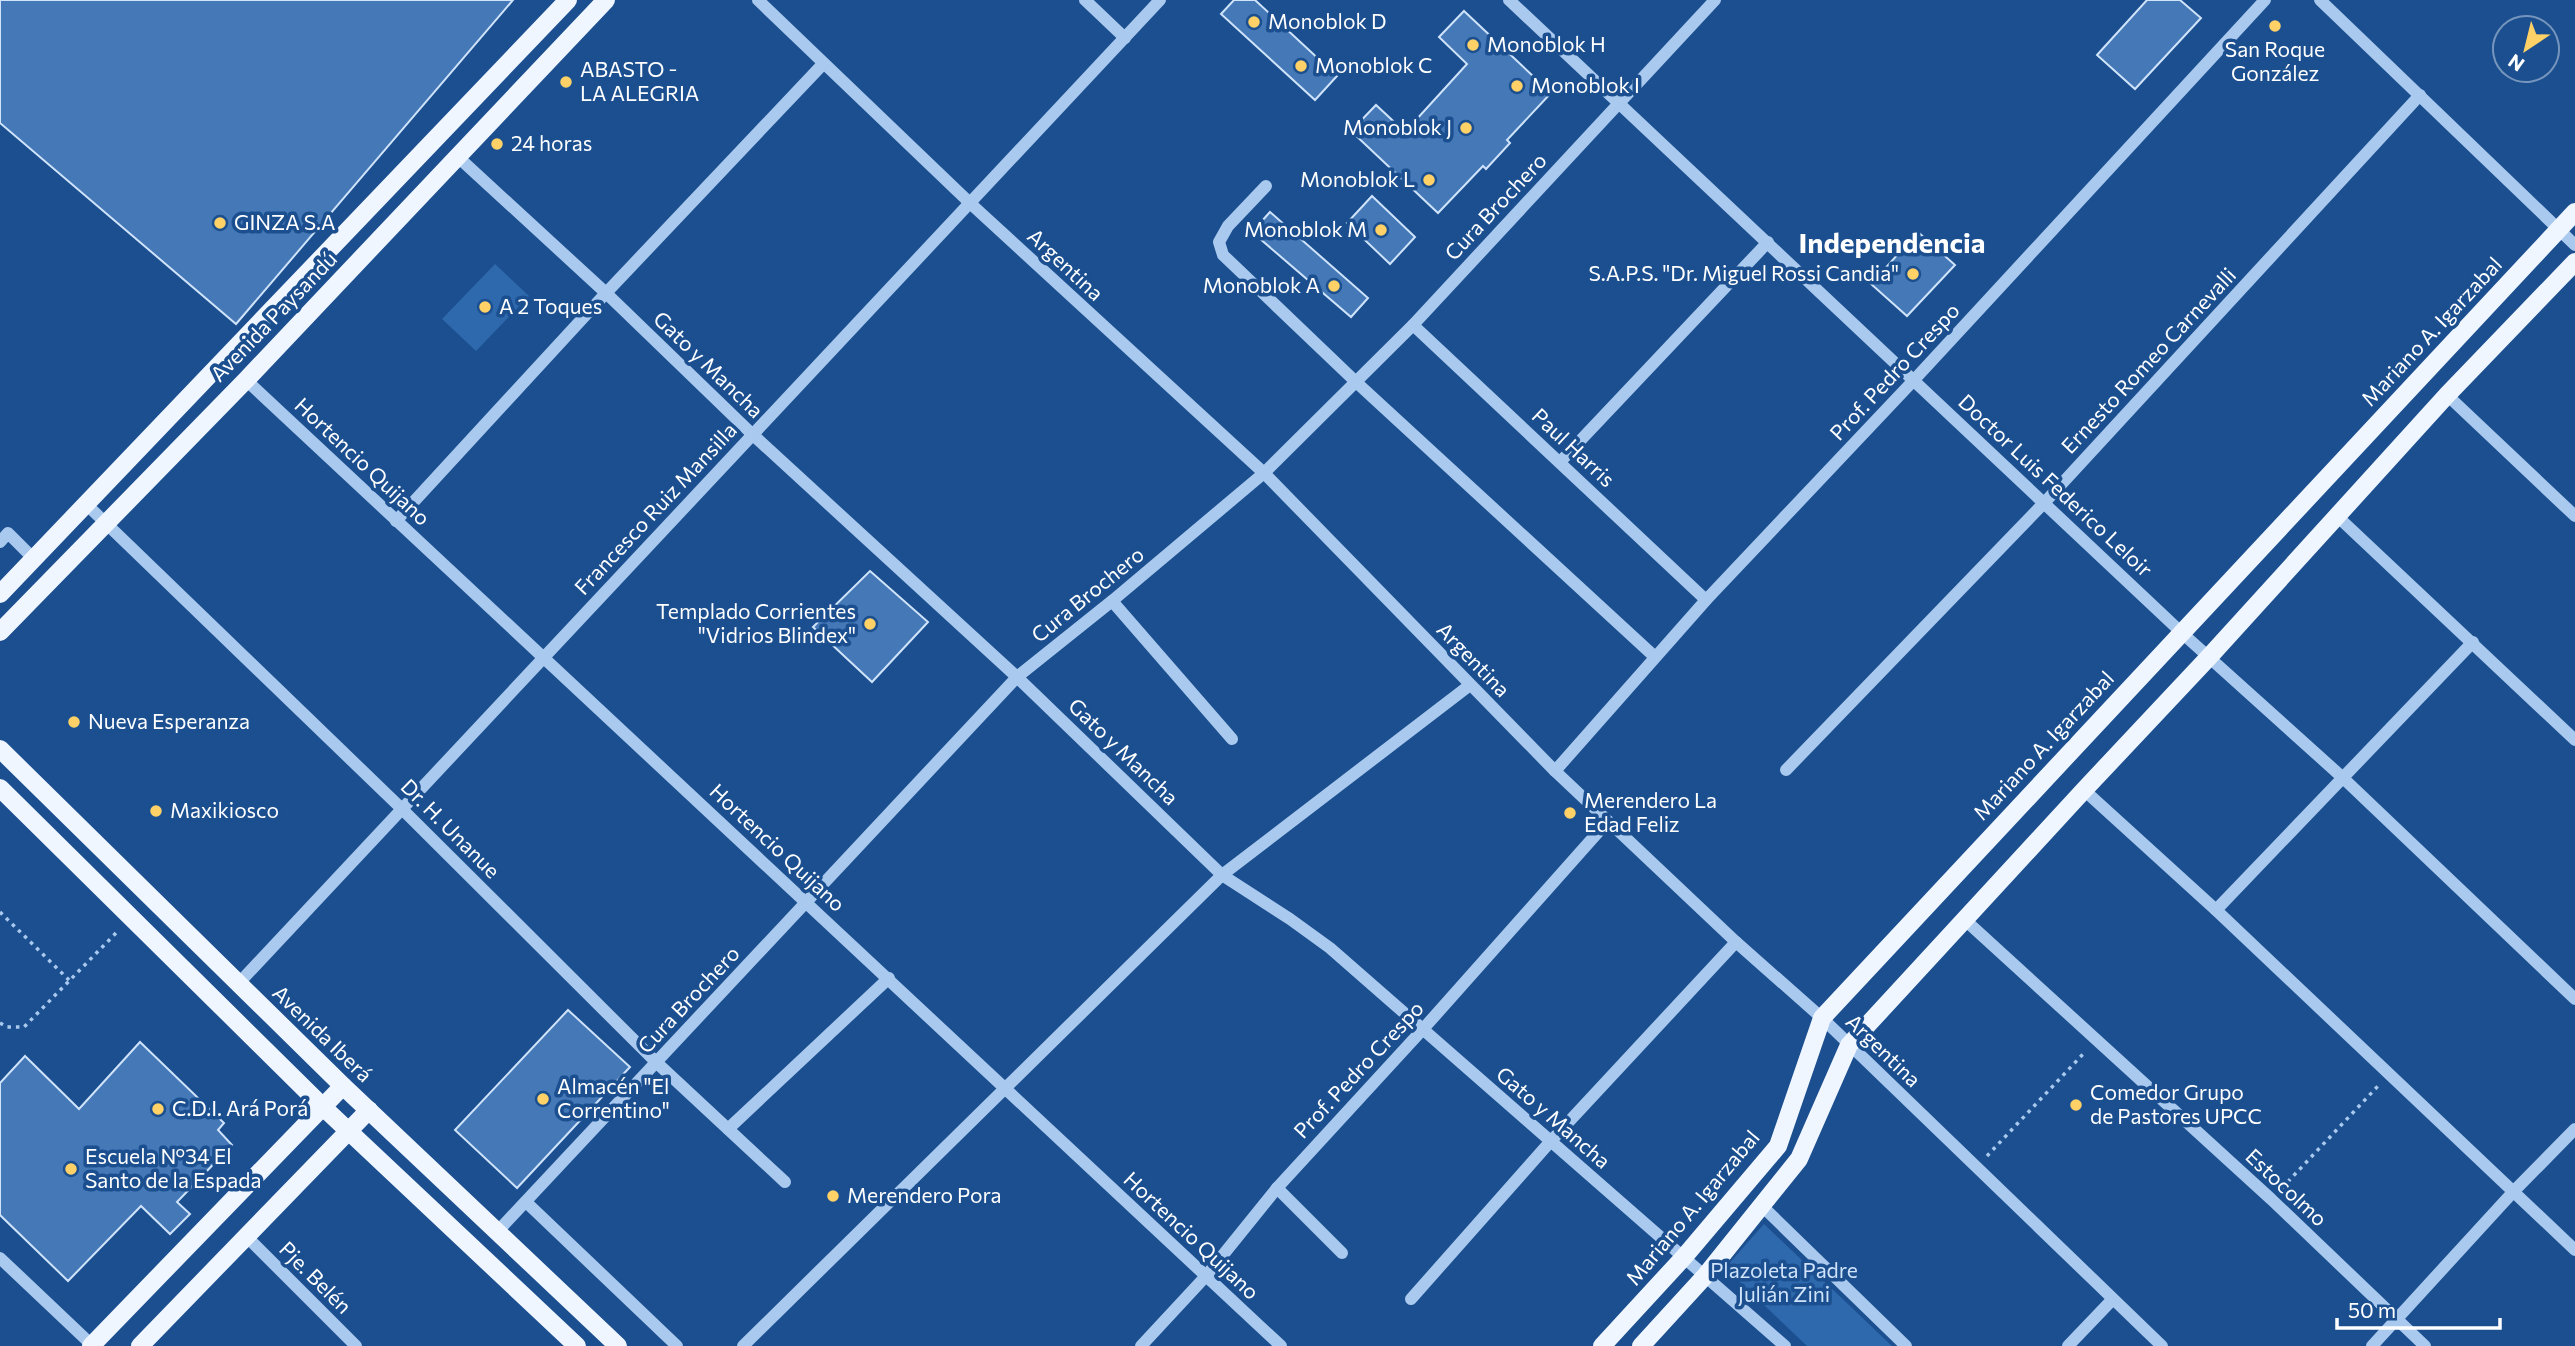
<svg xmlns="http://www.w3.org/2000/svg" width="2575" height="1346" font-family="Commissioner,sans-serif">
<rect width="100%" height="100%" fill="#1b4f8f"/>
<g fill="#2e69ad">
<polygon points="495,264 529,296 476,351 442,319"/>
<polygon points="1764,1224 1892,1346 1807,1346 1725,1268"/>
</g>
<g fill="#4478b7" stroke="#cfe3fa" stroke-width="2">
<polygon points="0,0 513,0 236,324 0,123"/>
<polygon points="1234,0 1255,0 1337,76 1315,100 1221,14"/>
<polygon points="2147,0 2180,0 2201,18 2135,89 2097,55"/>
<polygon points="1464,11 1551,93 1507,140 1510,143 1486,169 1483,166 1438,213 1351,131 1376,105 1405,132 1467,64 1439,37"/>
<polygon points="1372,196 1415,237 1390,264 1347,223"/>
<polygon points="1270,212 1368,298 1351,317 1252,232"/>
<polygon points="1918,232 1955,265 1907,316 1871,284"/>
<polygon points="870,571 928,622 872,682 813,627"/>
<polygon points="568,1010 630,1067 517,1188 455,1130"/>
<polygon points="140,1042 224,1123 218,1130 232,1145 177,1202 190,1214 170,1234 141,1206 68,1281 0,1215 0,1083 25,1056 79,1109"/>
</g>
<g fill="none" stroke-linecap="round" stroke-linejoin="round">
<g stroke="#a9c9ee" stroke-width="3.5" stroke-dasharray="3.5 5" stroke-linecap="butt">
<polyline points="0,912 70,981"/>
<polyline points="0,1023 7,1027 24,1027 118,931"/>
<polyline points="1987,1156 2085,1052"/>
<polyline points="2282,1188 2378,1086"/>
</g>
<g stroke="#a9c9ee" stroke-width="12">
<polyline points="758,0 971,204 1264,473 1555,771 1736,942 1822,1018 2162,1346"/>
<polyline points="1085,0 1125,38"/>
<polyline points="1509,0 2182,633 2342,777 2575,999"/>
<polyline points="2320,0 2575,245"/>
<polyline points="458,157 606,293 752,434 1017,677 1222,875 1290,919 1330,948 1785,1346"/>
<polyline points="1266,186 1228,226 1219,242 1223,255 1356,382 1655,657"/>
<polyline points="1413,325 1706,600"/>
<polyline points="246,380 1281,1346"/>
<polyline points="2447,395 2575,516"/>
<polyline points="1560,462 1768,242"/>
<polyline points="86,504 402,809 657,1063 785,1182"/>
<polyline points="2338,517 2575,740"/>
<polyline points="396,521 606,293 823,64"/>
<polyline points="0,542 8,533 34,559"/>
<polyline points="1112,601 1232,739"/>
<polyline points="1786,770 2045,502 2420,95"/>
<polyline points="1555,771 1706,600 1914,380 2265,0"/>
<polyline points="2084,790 2216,910 2575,1250"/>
<polyline points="2216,910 2473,642"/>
<polyline points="1964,919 2271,1199 2425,1346"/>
<polyline points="238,984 1160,0"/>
<polyline points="728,1129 889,978"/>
<polyline points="1277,1188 1342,1253"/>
<polyline points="526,1202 677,1346"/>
<polyline points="1761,1205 1906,1346"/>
<polyline points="497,1232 1017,677 1112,601 1264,473 1413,325 1715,0"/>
<polyline points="247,1237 356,1346"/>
<polyline points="0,1258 93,1346"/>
<polyline points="1411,1299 1550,1142 1736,942"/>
<polyline points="743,1346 1222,875 1470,685"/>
<polyline points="1141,1346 1206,1276 1277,1188 1424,1028 1608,821"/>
<polyline points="2068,1346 2112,1300"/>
<polyline points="2372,1346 2514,1191 2575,1129"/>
</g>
<g stroke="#f0f6ff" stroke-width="18">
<polyline points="0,594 568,0"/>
<polyline points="0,632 246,380 606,0"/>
<polyline points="0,749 343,1086 618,1346"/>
<polyline points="0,788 323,1107 577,1346"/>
<polyline points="91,1346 343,1086"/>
<polyline points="140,1346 369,1110"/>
<polyline points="1602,1346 1684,1257 1778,1146 1822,1018 2575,212"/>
<polyline points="1641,1346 1706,1275 1799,1159 1849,1045 2084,790 2209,657 2447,395 2575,262"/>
</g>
</g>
<g fill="#ffd166" stroke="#1b4f8f" stroke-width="2.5">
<circle cx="1254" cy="22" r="7"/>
<circle cx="2275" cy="26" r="7"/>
<circle cx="1473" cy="45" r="7"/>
<circle cx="1301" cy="66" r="7"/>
<circle cx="566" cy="82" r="7"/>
<circle cx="1517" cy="86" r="7"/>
<circle cx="1466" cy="128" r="7"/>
<circle cx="497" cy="144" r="7"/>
<circle cx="1429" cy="180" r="7"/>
<circle cx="220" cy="223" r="7"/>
<circle cx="1381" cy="230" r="7"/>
<circle cx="1913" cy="274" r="7"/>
<circle cx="1334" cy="286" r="7"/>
<circle cx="485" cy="307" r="7"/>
<circle cx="870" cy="624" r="7"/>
<circle cx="74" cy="722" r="7"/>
<circle cx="156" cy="811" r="7"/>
<circle cx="1570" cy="813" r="7"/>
<circle cx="543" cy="1099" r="7"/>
<circle cx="2076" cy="1105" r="7"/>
<circle cx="158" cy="1109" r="7"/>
<circle cx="71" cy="1169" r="7"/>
<circle cx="833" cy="1196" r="7"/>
</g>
<g text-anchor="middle" stroke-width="7" stroke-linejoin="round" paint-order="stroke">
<g font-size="21" fill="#fff" stroke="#1b4f8f" text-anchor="start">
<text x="1268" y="29">Monoblok D</text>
<text x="1487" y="52">Monoblok H</text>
<text x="2275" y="57" text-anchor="middle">San Roque<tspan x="2275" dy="24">González</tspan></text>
<text x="1315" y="73">Monoblok C</text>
<text x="580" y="77">ABASTO -<tspan x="580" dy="24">LA ALEGRIA</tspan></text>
<text x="1531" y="93">Monoblok I</text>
<text x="1452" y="135" text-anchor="end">Monoblok J</text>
<text x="511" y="151">24 horas</text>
<text x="1415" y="187" text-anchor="end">Monoblok L</text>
<text x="234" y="230">GINZA S.A</text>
<text x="1367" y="237" text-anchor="end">Monoblok M</text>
<text x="1899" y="281" text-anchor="end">S.A.P.S. "Dr. Miguel Rossi Candia"</text>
<text x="1320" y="293" text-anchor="end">Monoblok A</text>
<text x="499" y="314">A 2 Toques</text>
<text x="856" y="619" text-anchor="end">Templado Corrientes<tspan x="856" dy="24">"Vidrios Blindex"</tspan></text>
<text x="88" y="729">Nueva Esperanza</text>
<text x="1584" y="808">Merendero La<tspan x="1584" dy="24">Edad Feliz</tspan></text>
<text x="170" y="818">Maxikiosco</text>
<text x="557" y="1094">Almacén "El<tspan x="557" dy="24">Correntino"</tspan></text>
<text x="2090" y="1100">Comedor Grupo<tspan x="2090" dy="24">de Pastores UPCC</tspan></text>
<text x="172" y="1116">C.D.I. Ará Porá</text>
<text x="85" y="1164">Escuela Nº34 El<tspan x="85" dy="24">Santo de la Espada</tspan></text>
<text x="847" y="1203">Merendero Pora</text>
</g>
<g font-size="21" fill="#fff" stroke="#1b4f8f">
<text transform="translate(1496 207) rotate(-47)" y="7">Cura Brochero</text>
<text transform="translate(1065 265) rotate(43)" y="7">Argentina</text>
<text transform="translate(274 317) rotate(-46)" y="7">Avenida Paysandú</text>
<text transform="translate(2432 332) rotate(-47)" y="7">Mariano A. Igarzabal</text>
<text transform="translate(2149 361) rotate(-47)" y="7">Ernesto Romeo Carnevalli</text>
<text transform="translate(708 365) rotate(44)" y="7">Gato y Mancha</text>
<text transform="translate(1895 372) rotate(-47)" y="7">Prof. Pedro Crespo</text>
<text transform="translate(1573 448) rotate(43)" y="7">Paul Harris</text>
<text transform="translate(362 462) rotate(43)" y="7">Hortencio Quijano</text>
<text transform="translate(2055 486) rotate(43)" y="7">Doctor Luis Federico Leloir</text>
<text transform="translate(656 509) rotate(-47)" y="7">Francesco Ruiz Mansilla</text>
<text transform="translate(1088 595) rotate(-39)" y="7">Cura Brochero</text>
<text transform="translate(1473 660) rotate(46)" y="7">Argentina</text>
<text transform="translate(2044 746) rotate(-47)" y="7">Mariano A. Igarzabal</text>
<text transform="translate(1123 752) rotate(44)" y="7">Gato y Mancha</text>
<text transform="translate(450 829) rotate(45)" y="7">Dr. H. Unanue</text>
<text transform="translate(777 848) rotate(43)" y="7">Hortencio Quijano</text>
<text transform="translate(689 1000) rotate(-47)" y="7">Cura Brochero</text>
<text transform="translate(322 1034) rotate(44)" y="7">Avenida Iberá</text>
<text transform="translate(1883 1051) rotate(44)" y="7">Argentina</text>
<text transform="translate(1359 1070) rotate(-47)" y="7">Prof. Pedro Crespo</text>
<text transform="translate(1553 1118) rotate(41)" y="7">Gato y Mancha</text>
<text transform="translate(2286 1188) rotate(43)" y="7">Estocolmo</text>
<text transform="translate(1693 1208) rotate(-50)" y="7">Mariano A. Igarzabal</text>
<text transform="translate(1191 1236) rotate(43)" y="7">Hortencio Quijano</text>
<text transform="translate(315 1278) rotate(45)" y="7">Pje. Belén</text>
</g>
<g font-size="21" fill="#cfe3fa" stroke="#1b4f8f">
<text x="1784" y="1278">Plazoleta Padre<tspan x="1784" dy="24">Julián Zini</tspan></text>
</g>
<g font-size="28" font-weight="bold" fill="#fff" stroke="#1b4f8f">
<text x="1892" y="253">Independencia</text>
</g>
</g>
<g transform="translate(2526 49) rotate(215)"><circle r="33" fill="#1b4f8f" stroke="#7695bc" stroke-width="2"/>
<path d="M0-5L12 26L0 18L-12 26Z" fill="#ffd166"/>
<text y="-10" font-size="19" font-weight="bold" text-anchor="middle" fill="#ffffff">N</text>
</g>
<path d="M2337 1318v10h163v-10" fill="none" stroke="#ffffff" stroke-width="3.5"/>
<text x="2348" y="1318" font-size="21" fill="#ffffff" stroke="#1b4f8f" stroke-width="5" paint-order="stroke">50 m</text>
</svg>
